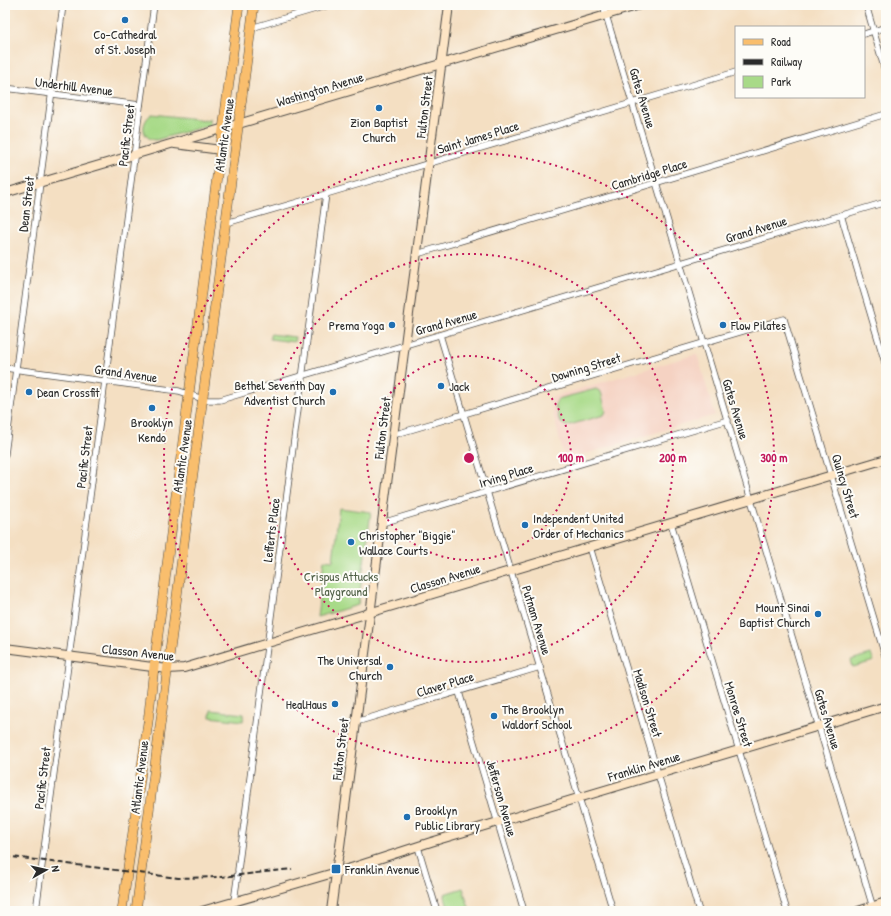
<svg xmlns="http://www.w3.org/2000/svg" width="891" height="916" font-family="'Patrick Hand',sans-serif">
<rect width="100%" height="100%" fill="#fdfcf7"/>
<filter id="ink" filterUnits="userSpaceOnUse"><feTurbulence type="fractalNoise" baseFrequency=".025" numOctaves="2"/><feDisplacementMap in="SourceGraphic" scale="8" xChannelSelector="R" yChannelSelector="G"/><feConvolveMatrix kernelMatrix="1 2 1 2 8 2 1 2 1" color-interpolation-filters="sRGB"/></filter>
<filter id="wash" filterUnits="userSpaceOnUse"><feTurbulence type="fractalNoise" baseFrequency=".012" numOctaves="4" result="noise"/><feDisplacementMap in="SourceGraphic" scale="16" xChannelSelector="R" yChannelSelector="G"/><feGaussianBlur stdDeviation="0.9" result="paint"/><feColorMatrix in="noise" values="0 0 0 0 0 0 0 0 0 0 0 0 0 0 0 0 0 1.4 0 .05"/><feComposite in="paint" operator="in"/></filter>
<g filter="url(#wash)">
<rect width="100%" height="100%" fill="#f4dfc2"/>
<polygon fill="#f5d2c2" points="697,354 715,415 565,460 549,398"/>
<g fill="#a8da88" stroke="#6a825a">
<path d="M152 114 206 120 210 118V125L156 140C140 139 141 121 152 114Z"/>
<polygon points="270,334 295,337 294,342 270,339"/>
<polygon points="596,389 601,392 606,411 604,415 566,426 560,422 555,405 558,399"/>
<polygon points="339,508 371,512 358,605 317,617 324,560 333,561"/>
<polygon points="871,654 874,661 853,667 851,660"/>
<polygon points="211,710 244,714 243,721 210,717"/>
<polygon points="463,888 470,911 449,911 444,894"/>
</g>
</g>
<g filter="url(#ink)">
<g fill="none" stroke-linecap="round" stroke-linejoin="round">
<defs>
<g id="street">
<polyline points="603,5 874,911"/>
<polyline points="866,5 886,74"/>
<polyline points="251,28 329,5"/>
<polyline points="864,34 886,27"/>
<polyline points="5,88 140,105"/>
<polyline points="841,215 886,366"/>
<polyline points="226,223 326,194 736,72"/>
<polyline points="417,254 886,114"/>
<polyline points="440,335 613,911"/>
<polyline points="5,368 179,391 206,400 220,400 886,202"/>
<polyline points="393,435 784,319 886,659"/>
<polyline points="5,454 63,5"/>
<polyline points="382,523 728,420"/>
<polyline points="671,523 787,911"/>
<polyline points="590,547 699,911"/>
<polyline points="459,692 524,911"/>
<polyline points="356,722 540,667"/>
<polyline points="418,847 437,911"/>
<polyline points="238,870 326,194"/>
<polyline points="234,901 238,873"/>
<polyline points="36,911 133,166 139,114 154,5"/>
</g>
<g id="secondary">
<polyline points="175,144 221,150"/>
<path d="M5 193C217 131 429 69 640 5"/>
<polyline points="5,648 168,669 184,668 886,459"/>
<polyline points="339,854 449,5"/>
<polyline points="202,911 354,867 431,842 886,706"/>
<polyline points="331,911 338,858"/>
<polyline points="858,911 886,902"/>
</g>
<g id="primary">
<polyline points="122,911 148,722 155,658 239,5"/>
<polyline points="136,911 254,5"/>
</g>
</defs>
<use href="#street" stroke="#494642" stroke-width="7"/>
<use href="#secondary" stroke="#494642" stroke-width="10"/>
<use href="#primary" stroke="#494642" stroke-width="10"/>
<use href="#street" stroke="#fff" stroke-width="5.5"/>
<use href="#secondary" stroke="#fde5c5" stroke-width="8"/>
<use href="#primary" stroke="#f9be6d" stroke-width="9"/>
<polyline stroke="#2b2b2b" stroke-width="2" stroke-dasharray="6 3" stroke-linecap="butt" points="5,856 178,878 221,877 292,869"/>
</g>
</g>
<g fill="none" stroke="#c2185b" stroke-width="2" stroke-dasharray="2 4">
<circle cx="469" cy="458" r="102"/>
<circle cx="469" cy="458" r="204"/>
<circle cx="469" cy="458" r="305"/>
</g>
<g fill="#1f6fb2" stroke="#fdfcf7" stroke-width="1.5">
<circle cx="125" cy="20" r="4"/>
<circle cx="379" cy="108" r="4"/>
<circle cx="392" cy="325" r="4"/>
<circle cx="723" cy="325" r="4"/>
<circle cx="441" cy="386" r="4"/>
<circle cx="29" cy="392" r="4"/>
<circle cx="333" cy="392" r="4"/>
<circle cx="152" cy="408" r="4"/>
<circle cx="525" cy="525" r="4"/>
<circle cx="351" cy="542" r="4"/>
<circle cx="818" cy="614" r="4"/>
<circle cx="390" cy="667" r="4"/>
<circle cx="335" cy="704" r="4"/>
<circle cx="494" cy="716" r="4"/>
<circle cx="407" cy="817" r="4"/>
<rect x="331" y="864" width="10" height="10" rx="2"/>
</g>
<g text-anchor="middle" stroke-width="4" stroke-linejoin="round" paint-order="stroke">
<g font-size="13" fill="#2b2b2b" stroke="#fdfcf7" text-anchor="start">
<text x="125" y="39" text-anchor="middle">Co-Cathedral<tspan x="125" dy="15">of St. Joseph</tspan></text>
<text x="379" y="127" text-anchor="middle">Zion Baptist<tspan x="379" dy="15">Church</tspan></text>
<text x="384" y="330" text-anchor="end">Prema Yoga</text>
<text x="731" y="330">Flow Pilates</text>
<text x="325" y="390" text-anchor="end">Bethel Seventh Day<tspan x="325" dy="15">Adventist Church</tspan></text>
<text x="449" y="391">Jack</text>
<text x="37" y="397">Dean Crossfit</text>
<text x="152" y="427" text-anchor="middle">Brooklyn<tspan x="152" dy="15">Kendo</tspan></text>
<text x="533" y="523">Independent United<tspan x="533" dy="15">Order of Mechanics</tspan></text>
<text x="359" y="540">Christopher "Biggie"<tspan x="359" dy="15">Wallace Courts</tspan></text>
<text x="810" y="612" text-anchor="end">Mount Sinai<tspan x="810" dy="15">Baptist Church</tspan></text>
<text x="382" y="665" text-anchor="end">The Universal<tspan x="382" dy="15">Church</tspan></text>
<text x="327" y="709" text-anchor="end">HealHaus</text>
<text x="502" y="714">The Brooklyn<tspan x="502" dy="15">Waldorf School</tspan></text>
<text x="415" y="815">Brooklyn<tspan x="415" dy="15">Public Library</tspan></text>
<text x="345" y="874">Franklin Avenue</text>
</g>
<g font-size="13" fill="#2b2b2b" stroke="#fdfcf7">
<text transform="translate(74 86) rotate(7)" y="5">Underhill Avenue</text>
<text transform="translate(320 89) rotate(-17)" y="5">Washington Avenue</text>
<text transform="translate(643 98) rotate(73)" y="5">Gates Avenue</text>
<text transform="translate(424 107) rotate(-83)" y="5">Fulton Street</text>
<text transform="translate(126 135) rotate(-83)" y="5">Pacific Street</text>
<text transform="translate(224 135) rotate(-82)" y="5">Atlantic Avenue</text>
<text transform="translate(478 137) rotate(-17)" y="5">Saint James Place</text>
<text transform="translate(649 174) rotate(-17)" y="5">Cambridge Place</text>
<text transform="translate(26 204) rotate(-83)" y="5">Dean Street</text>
<text transform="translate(756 229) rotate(-17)" y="5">Grand Avenue</text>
<text transform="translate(446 322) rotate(-16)" y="5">Grand Avenue</text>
<text transform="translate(586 367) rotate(-17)" y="5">Downing Street</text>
<text transform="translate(126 373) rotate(8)" y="5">Grand Avenue</text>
<text transform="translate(736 409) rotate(73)" y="5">Gates Avenue</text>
<text transform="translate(382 428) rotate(-83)" y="5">Fulton Street</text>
<text transform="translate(182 456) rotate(-82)" y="5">Atlantic Avenue</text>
<text transform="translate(84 457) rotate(-83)" y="5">Pacific Street</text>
<text transform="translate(506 475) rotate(-17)" y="5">Irving Place</text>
<text transform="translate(846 486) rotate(73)" y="5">Quincy Street</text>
<text transform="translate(271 530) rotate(-83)" y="5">Lefferts Place</text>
<text transform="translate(445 578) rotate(-17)" y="5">Classon Avenue</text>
<text transform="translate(537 620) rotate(73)" y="5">Putnam Avenue</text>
<text transform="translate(138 652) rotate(6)" y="5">Classon Avenue</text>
<text transform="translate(445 684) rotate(-17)" y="5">Claver Place</text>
<text transform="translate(648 703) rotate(73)" y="5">Madison Street</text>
<text transform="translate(739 714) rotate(73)" y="5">Monroe Street</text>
<text transform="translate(828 719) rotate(73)" y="5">Gates Avenue</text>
<text transform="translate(340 749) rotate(-83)" y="5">Fulton Street</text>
<text transform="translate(644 766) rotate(-17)" y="5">Franklin Avenue</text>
<text transform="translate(139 777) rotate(-83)" y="5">Atlantic Avenue</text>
<text transform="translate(42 778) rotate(-83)" y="5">Pacific Street</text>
<text transform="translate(502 798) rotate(74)" y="5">Jefferson Avenue</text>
</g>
<g font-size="13" fill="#506047" stroke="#fdfcf7">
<text x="341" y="581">Crispus Attucks<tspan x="341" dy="15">Playground</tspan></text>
</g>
</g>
<circle cx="469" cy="458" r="6" fill="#c2185b" stroke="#fdfcf7" stroke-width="2"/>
<g font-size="12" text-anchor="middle" font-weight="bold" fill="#c2185b" stroke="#fdfcf7" stroke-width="4" stroke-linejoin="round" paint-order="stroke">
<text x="571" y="462">100 m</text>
<text x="673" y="462">200 m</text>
<text x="774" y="462">300 m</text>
</g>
<rect width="891" height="916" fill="none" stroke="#fdfcf7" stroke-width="20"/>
<rect x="735" y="26" width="130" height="72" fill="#fdfcf7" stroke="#a9a8a5"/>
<rect x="743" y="39" width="20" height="6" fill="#f9be6d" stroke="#a9a8a5"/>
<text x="771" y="46" font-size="12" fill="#2b2b2b">Road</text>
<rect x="743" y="59" width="20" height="6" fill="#2b2b2b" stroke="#a9a8a5"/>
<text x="771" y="66" font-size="12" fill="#2b2b2b">Railway</text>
<rect x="743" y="76" width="20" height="12" fill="#a8da88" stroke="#a9a8a5"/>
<text x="771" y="86" font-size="12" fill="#2b2b2b">Park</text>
<g transform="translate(46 870) rotate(82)" stroke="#fdfcf7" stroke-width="3" paint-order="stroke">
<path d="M0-3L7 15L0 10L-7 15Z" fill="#2b2b2b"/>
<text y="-6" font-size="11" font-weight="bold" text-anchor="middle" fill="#2b2b2b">N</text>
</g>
</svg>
